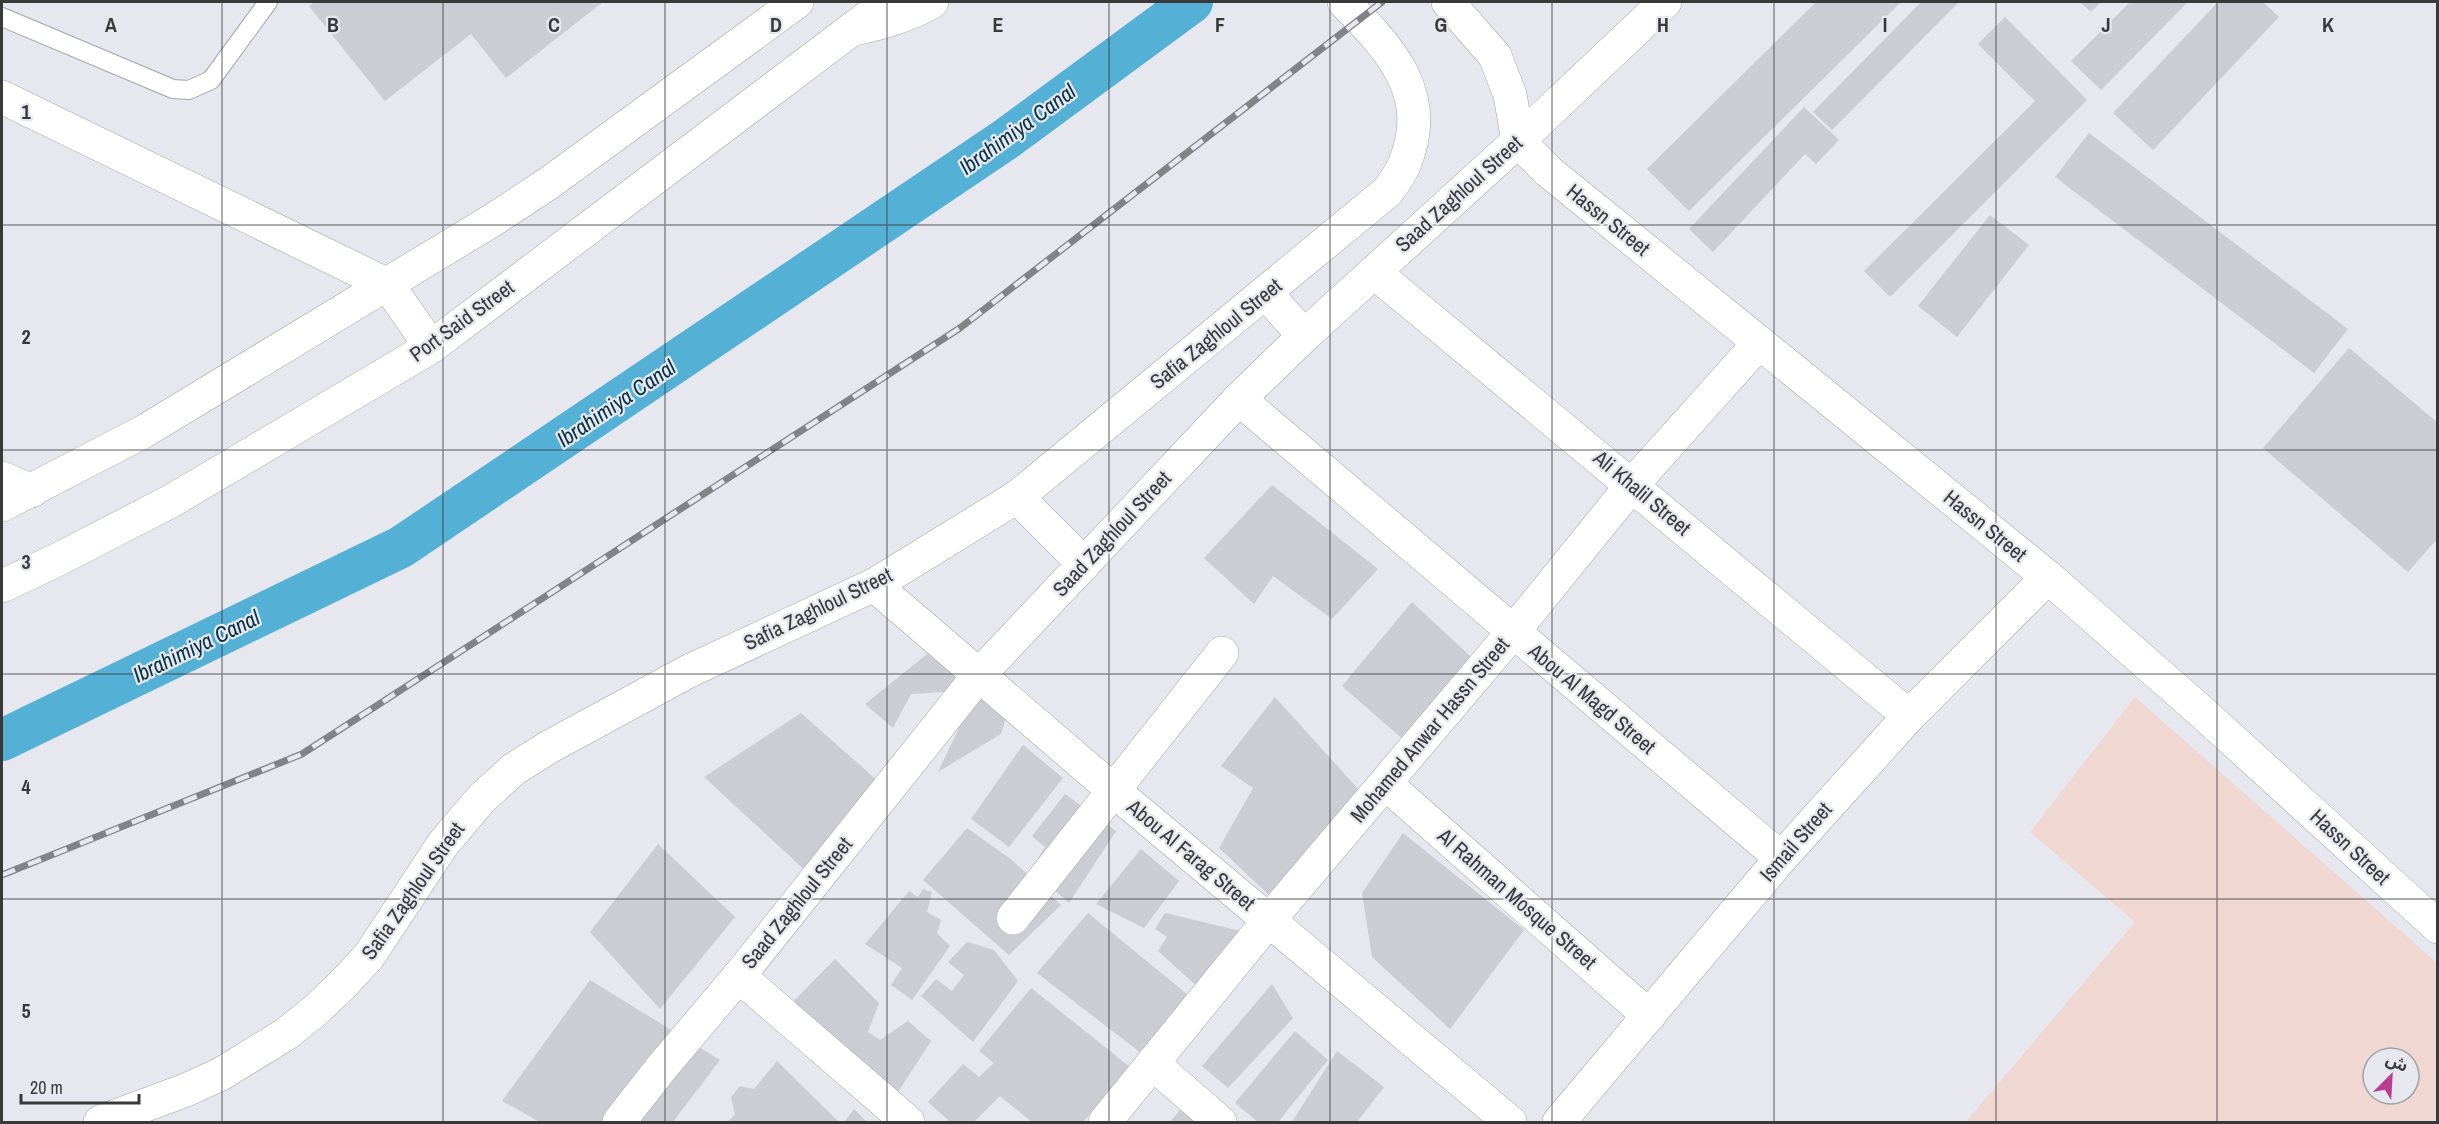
<svg xmlns="http://www.w3.org/2000/svg" width="2439" height="1124" font-family="'Archivo Narrow','Noto Sans Arabic',sans-serif">
<rect width="100%" height="100%" fill="#e6e7ef"/>
<path fill="#f1d7d2" fill-rule="evenodd" d="M2135 697 2437 963V1122H1966L2135 922 2030 832ZM2373 1058H2409V1094H2373Z"/>
<g fill="none" stroke-linecap="round" stroke-linejoin="round">
<polyline stroke="#54b0d4" stroke-width="42" points="2,740 401,547 1006,139 1192,2"/>
</g>
<g fill="#cccdd4">
<polygon points="314,2 603,2 506,78 471,34 385,101 309,6"/>
<polygon points="1816,2 1901,2 1689,211 1647,169"/>
<polygon points="1921,2 1959,2 1832,130 1813,112"/>
<polygon points="2080,2 2101,2 2091,12"/>
<polygon points="2130,2 2187,3 2101,90 2071,61"/>
<polygon points="2218,2 2263,2 2279,17 2153,150 2113,113"/>
<polygon points="2005,17 2087,100 1890,297 1864,271 2035,101 1978,44"/>
<polygon points="1804,107 1839,140 1816,164 1805,154 1713,252 1689,229"/>
<polygon points="2089,133 2348,329 2314,373 2055,177"/>
<polygon points="1990,215 2029,245 1957,337 1918,306"/>
<polygon points="2349,348 2438,423 2438,538 2408,572 2263,448"/>
<polygon points="1272,485 1378,569 1332,619 1273,576 1254,604 1204,558"/>
<polygon points="1412,602 1483,668 1414,749 1342,686"/>
<polygon points="951,635 1015,689 1001,734 938,772 959,728 952,720 963,706 943,692 911,694 893,728 865,704"/>
<polygon points="1275,697 1359,790 1270,896 1219,848 1253,788 1221,766"/>
<polygon points="801,713 879,782 808,873 704,777"/>
<polygon points="1023,745 1063,778 1009,847 971,819"/>
<polygon points="1065,794 1116,831 1069,903 1031,870 1045,847 1032,836"/>
<polygon points="967,828 1012,860 1061,905 1009,955 923,880"/>
<polygon points="1403,833 1524,930 1450,1029 1372,957 1362,893"/>
<polygon points="658,844 735,917 660,1009 590,932"/>
<polygon points="1141,849 1179,881 1144,928 1096,904"/>
<polygon points="923,889 932,892 927,912 941,920 937,933 950,946 912,1000 891,985 902,968 865,944 909,891 918,897"/>
<polygon points="1088,913 1188,995 1141,1053 1037,973"/>
<polygon points="1165,913 1241,931 1200,989 1158,951 1167,937 1155,929"/>
<polygon points="967,942 994,950 1018,981 973,1042 921,996 936,979 952,991 964,975 948,962"/>
<polygon points="835,959 879,1003 868,1032 880,1040 908,1021 931,1041 898,1092 790,1005"/>
<polygon points="590,980 720,1060 673,1122 540,1122 502,1101"/>
<polygon points="1272,984 1293,1018 1228,1088 1202,1066"/>
<polygon points="1031,988 1130,1067 1083,1122 1032,1122 1000,1096 974,1122 950,1122 928,1102 963,1064 979,1077 994,1063 979,1051"/>
<polygon points="1295,1031 1328,1060 1278,1122 1258,1122 1235,1103"/>
<polygon points="1337,1051 1384,1087 1357,1122 1292,1122"/>
<polygon points="777,1061 839,1122 727,1122 735,1115 731,1097 740,1086 754,1089"/>
<polygon points="1182,1107 1200,1122 1170,1122"/>
<polygon points="854,1109 867,1122 844,1122"/>
</g>
<g fill="none" stroke-linecap="round" stroke-linejoin="round">
<defs>
<polyline id="service" points="2,17 173,89 189,90 211,80 268,2"/>
<g id="minor">
<polyline points="2,97 388,285 431,347"/>
<polyline points="1374,272 1909,716"/>
<polyline points="1239,399 1781,858"/>
<polyline points="2,478 32,491"/>
<polyline points="874,585 1113,790 1510,1122"/>
<polyline points="1385,783 1649,1016"/>
<polyline points="1013,918 1222,653"/>
<polyline points="739,976 908,1122"/>
<polyline points="1152,1063 1220,1122"/>
<polyline points="619,1122 662,1067 739,976 979,675 1239,399 1304,336 1518,141"/>
<polyline points="1105,1122 1269,920 1513,632 1632,485 1759,343"/>
<polyline points="1559,1122 1781,858 1909,716 2048,577"/>
</g>
<g id="tertiary">
<polyline points="1448,2 1495,56 1510,95 1518,141"/>
<path d="M854 29C882 23 907 16 932 2"/>
<polyline points="1518,141 1548,171 2048,577 2204,714 2438,927"/>
<polyline points="1518,141 1665,2"/>
<polyline points="1266,293 1304,336"/>
<polyline points="1017,497 1084,564"/>
<path d="M100 1122 186 1090 221 1074 286 1034 316 1010 343 984 369 956 443 844 481 799 514 769 549 747 689 671 874 585 1017 497 1387 192C1393 184 1400 175 1404 165 1434 94 1390 49 1344 2"/>
</g>
<g id="secondary">
<polyline points="2,505 143,432 496,218 549,183 797,2"/>
<polyline points="2,586 59,559 173,500 431,347 888,2"/>
</g>
</defs>
<use href="#service" stroke="#a3a4ab" stroke-width="20"/>
<use href="#minor" stroke="#a3a4ab" stroke-width="34"/>
<use href="#tertiary" stroke="#a3a4ab" stroke-width="34"/>
<use href="#secondary" stroke="#a3a4ab" stroke-width="34"/>
<use href="#service" stroke="#fff" stroke-width="18"/>
<use href="#minor" stroke="#fff" stroke-width="33"/>
<use href="#tertiary" stroke="#fff" stroke-width="33"/>
<use href="#secondary" stroke="#fff" stroke-width="33"/>
<defs>
<polyline id="rail" points="2,875 302,754 960,328 1382,2"/>
</defs>
<use href="#rail" stroke="#828287" stroke-width="7"/>
<use href="#rail" stroke="#e6e7ef" stroke-width="4.5" stroke-dasharray="14" stroke-linecap="butt"/>
</g>
<path fill="none" stroke="#39393c" stroke-width="1.5" stroke-opacity="0.55" d="M222 2V1122M443 2V1122M665 2V1122M887 2V1122M1109 2V1122M1330 2V1122M1552 2V1122M1774 2V1122M1996 2V1122M2217 2V1122M2 225H2438M2 450H2438M2 674H2438M2 899H2438"/>
<g text-anchor="middle" stroke-width="4.5" stroke-linejoin="round" paint-order="stroke">
<g font-size="21" fill="#39393c" stroke="#e6e7ef">
<text transform="translate(1459 194) rotate(-42)" y="7">Saad Zaghloul Street</text>
<text transform="translate(1608 220) rotate(39)" y="7">Hassn Street</text>
<text transform="translate(462 321) rotate(-36)" y="7">Port Said Street</text>
<text transform="translate(1216 334) rotate(-39)" y="7">Safia Zaghloul Street</text>
<text transform="translate(1642 493) rotate(40)" y="7">Ali Khalil Street</text>
<text transform="translate(1985 526) rotate(39)" y="7">Hassn Street</text>
<text transform="translate(1112 534) rotate(-47)" y="7">Saad Zaghloul Street</text>
<text transform="translate(818 609) rotate(-26)" y="7">Safia Zaghloul Street</text>
<text transform="translate(1592 699) rotate(40)" y="7">Abou Al Magd Street</text>
<text transform="translate(1430 730) rotate(-50)" y="7">Mohamed Anwar Hassn Street</text>
<text transform="translate(1796 842) rotate(-49)" y="7">Ismail Street</text>
<text transform="translate(2350 847) rotate(43)" y="7">Hassn Street</text>
<text transform="translate(1191 855) rotate(40)" y="7">Abou Al Farag Street</text>
<text transform="translate(413 891) rotate(-55)" y="7">Safia Zaghloul Street</text>
<text transform="translate(1517 899) rotate(41)" y="7">Al Rahman Mosque Street</text>
<text transform="translate(797 903) rotate(-51)" y="7">Saad Zaghloul Street</text>
</g>
<g font-size="22" font-style="italic" fill="#053140" stroke="#e6e7ef">
<text transform="translate(1017 129) rotate(-36)" y="8">Ibrahimiya Canal</text>
<text transform="translate(616 403) rotate(-34)" y="8">Ibrahimiya Canal</text>
<text transform="translate(196 646) rotate(-26)" y="8">Ibrahimiya Canal</text>
</g>
</g>
<g font-size="20" text-anchor="middle" font-weight="bold" fill="#39393c" stroke="#e6e7ef" stroke-width="4.5" stroke-linejoin="round" paint-order="stroke">
<text x="111" y="32">A</text>
<text x="333" y="32">B</text>
<text x="554" y="32">C</text>
<text x="776" y="32">D</text>
<text x="998" y="32">E</text>
<text x="1220" y="32">F</text>
<text x="1441" y="32">G</text>
<text x="1663" y="32">H</text>
<text x="1885" y="32">I</text>
<text x="2106" y="32">J</text>
<text x="2328" y="32">K</text>
<text x="26" y="119">1</text>
<text x="26" y="344">2</text>
<text x="26" y="569">3</text>
<text x="26" y="794">4</text>
<text x="26" y="1018">5</text>
</g>
<rect width="2439" height="1124" fill="none" stroke="#39393c" stroke-width="6"/>
<g transform="translate(2391 1076) rotate(24)"><circle r="28" fill="#e6e7ef" stroke="#a1a1a7" stroke-width="1.5"/>
<path d="M0-4.5L10 22L0 15L-10 22Z" fill="#b93e8f"/>
<text y="-9" font-size="16" font-weight="bold" text-anchor="middle" fill="#39393c">ش</text>
</g>
<path d="M21 1094v9h118v-9" fill="none" stroke="#39393c" stroke-width="3"/>
<text x="30" y="1094" font-size="18" fill="#39393c" stroke="#e6e7ef" stroke-width="4.5" paint-order="stroke">20 m</text>
</svg>
